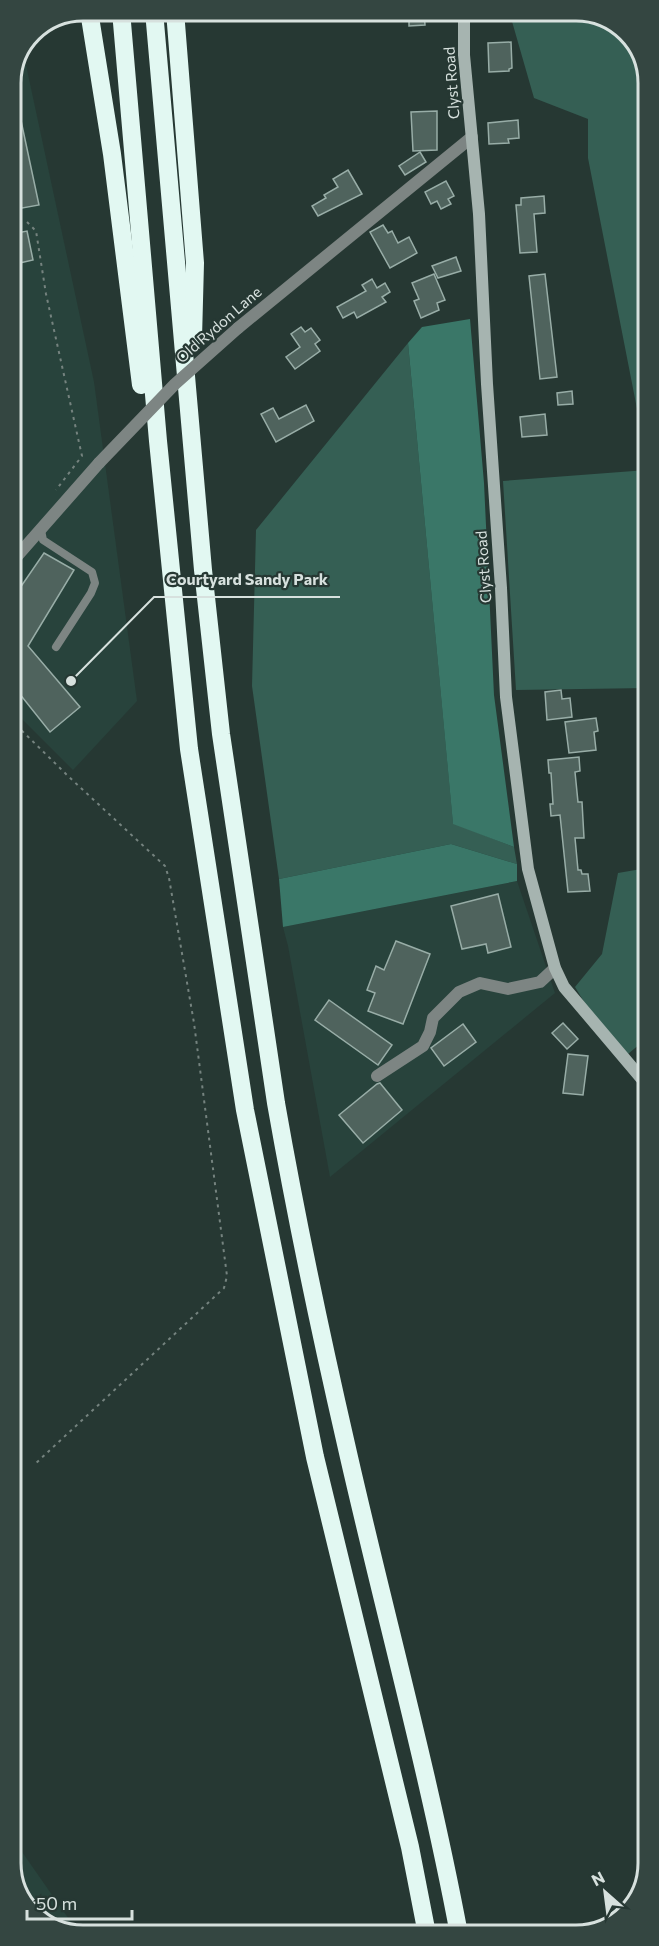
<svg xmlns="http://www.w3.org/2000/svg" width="659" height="1946" font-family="Commissioner,sans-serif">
<rect width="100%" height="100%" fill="#263833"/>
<g fill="#28433c">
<polygon points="23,51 94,382 137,701 73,770 11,708 11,78"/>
<polygon points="517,881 555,993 330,1177 288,946 283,927"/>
<polygon points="13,1839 80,1935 35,1918 13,1882"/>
</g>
<g fill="#355f54">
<polygon points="509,11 581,11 624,28 646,64 647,460 588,158 588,119 534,98"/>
<polygon points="408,343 453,823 514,847 517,864 451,844 279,879 252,686 256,530"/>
<polygon points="647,470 647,688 516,690 503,481"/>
<polygon points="647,868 647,1038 628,1054 586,1005 575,987 602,954 618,873"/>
</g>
<g fill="#3a7768">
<polygon points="470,319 484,483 494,695 514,847 453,824 408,343 422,327"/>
<polygon points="451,844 517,864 517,881 283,927 279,879"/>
</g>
<g fill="#4f635d" stroke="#98ada7" stroke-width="1.5">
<polygon points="409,11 424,11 425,25 409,26"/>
<polygon points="511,42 512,68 509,69 509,71 489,72 488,43"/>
<polygon points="11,97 16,97 39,205 17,209 11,180"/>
<polygon points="437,111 437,150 413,151 411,112"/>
<polygon points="518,120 519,138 508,139 509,143 489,144 488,123"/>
<polygon points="420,152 426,162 405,175 399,166"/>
<polygon points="348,170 362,194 318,216 312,206 326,198 324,195 338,187 333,179"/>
<polygon points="446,181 454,196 448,199 451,204 441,209 437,201 431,204 425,192"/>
<polygon points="544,196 545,213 534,214 537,252 520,253 516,205 521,205 521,198"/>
<polygon points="383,225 388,233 392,231 398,243 409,237 417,253 390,268 370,232"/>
<polygon points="27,231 33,260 11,265 11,234"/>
<polygon points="456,257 461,271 438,278 432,266"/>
<polygon points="434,274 445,300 437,303 439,310 421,318 414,301 419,299 412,283"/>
<polygon points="545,274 557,377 540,379 529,276"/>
<polygon points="372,279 377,288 385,283 390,292 382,297 386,302 357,318 354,312 343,318 337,307 366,291 362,285"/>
<polygon points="301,327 305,332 311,328 320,340 315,344 320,351 295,369 286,357 300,347 291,334"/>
<polygon points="572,391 573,404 558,405 557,393"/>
<polygon points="306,405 314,421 276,442 261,414 273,408 279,419"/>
<polygon points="545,414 547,435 522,437 520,417"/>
<polygon points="44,553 74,570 28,646 80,707 50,732 11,683 11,601"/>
<polygon points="561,690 562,699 570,698 572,717 547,720 545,692"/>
<polygon points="596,718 598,731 594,732 596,750 569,753 565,722"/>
<polygon points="579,757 580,771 575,772 578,802 582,802 584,838 575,838 578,870 581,870 582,874 588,874 590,891 568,892 560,815 551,816 550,804 553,804 551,773 549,773 548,760"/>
<polygon points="498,894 511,947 488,953 486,944 462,949 451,906"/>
<polygon points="396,941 430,954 403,1024 368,1011 375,993 367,990 376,966 384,970"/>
<polygon points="329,1000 392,1045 378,1065 315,1020"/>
<polygon points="563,1023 578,1039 567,1049 552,1033"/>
<polygon points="463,1024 476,1042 444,1066 431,1048"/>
<polygon points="568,1054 588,1056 583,1095 563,1093"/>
<polygon points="380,1083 402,1110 363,1143 339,1115 377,1084"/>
</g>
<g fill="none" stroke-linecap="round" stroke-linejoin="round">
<g stroke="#75837f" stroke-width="2" stroke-dasharray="3 4.5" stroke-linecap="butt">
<polyline points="27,222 36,231 46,294 82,456 56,490"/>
<polyline points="11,720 68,776 165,866 169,878 194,1023 227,1276 224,1288 35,1464"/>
</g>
<polyline stroke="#7d8583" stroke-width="8" points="41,530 43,540 92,572 95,583 91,593 56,647"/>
<g stroke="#7d8583" stroke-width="12">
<polyline points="238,328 472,137"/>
<polyline points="11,563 99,463"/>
<polyline points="377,1076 423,1046 430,1032 433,1018 459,992 480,983 508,989 540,982 555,968"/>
</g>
<polyline stroke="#a6b4b0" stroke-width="12" points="464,11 464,55 479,214 487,384 501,588 506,697 528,869 555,968 564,987 647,1085"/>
<g stroke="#e2f8f2" stroke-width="18">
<polyline points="89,11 112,154 141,385"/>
<polyline points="121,11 158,441 189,749 245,1110 315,1457 410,1847 427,1934"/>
<path d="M154 11 203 570 221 734 276 1103C296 1217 320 1331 346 1444 383 1608 428 1769 459 1934"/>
<polyline points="175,11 195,263 193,338"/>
</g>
<polyline stroke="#8d9a97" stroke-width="4.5" stroke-dasharray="3 6" stroke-linecap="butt" points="13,1877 43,1921"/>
<polyline stroke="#7d8583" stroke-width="12" points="99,463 175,384 238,328"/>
</g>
<g text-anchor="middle" stroke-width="4.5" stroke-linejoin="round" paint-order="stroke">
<g font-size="15" fill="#d7e1de" stroke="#263833">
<text transform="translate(452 83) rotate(-94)" y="5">Clyst Road</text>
<text transform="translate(219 325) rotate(-41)" y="5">Old Rydon Lane</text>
<text transform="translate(484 567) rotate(-94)" y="5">Clyst Road</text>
</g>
</g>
<path d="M0 0H659V1946H0ZM83 21H576A62 62 0 0 1 638 83V1863A62 62 0 0 1 576 1925H83A62 62 0 0 1 21 1863V83A62 62 0 0 1 83 21Z" fill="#344641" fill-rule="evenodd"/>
<path fill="none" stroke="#d7e1de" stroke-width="3" d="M83 21H576A62 62 0 0 1 638 83V1863A62 62 0 0 1 576 1925H83A62 62 0 0 1 21 1863V83A62 62 0 0 1 83 21Z"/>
<path fill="none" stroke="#d7e1de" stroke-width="2" d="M71 681L154 597H340"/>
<circle fill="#d7e1de" stroke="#263833" stroke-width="2" cx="71" cy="681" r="6"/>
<g font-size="16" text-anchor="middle" font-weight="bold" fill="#d7e1de" stroke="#263833" stroke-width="4.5" stroke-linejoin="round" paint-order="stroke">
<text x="247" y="585">Courtyard Sandy Park</text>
</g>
<g transform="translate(605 1892) rotate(332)" stroke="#263833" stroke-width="4.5" paint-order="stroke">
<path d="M0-4.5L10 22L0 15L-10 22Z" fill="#d7e1de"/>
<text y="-9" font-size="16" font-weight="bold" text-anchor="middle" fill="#d7e1de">N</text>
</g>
<path d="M27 1910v9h105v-9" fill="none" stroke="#d7e1de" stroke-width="3"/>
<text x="36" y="1910" font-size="18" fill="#d7e1de" stroke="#263833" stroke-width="4.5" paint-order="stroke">50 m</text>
</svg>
